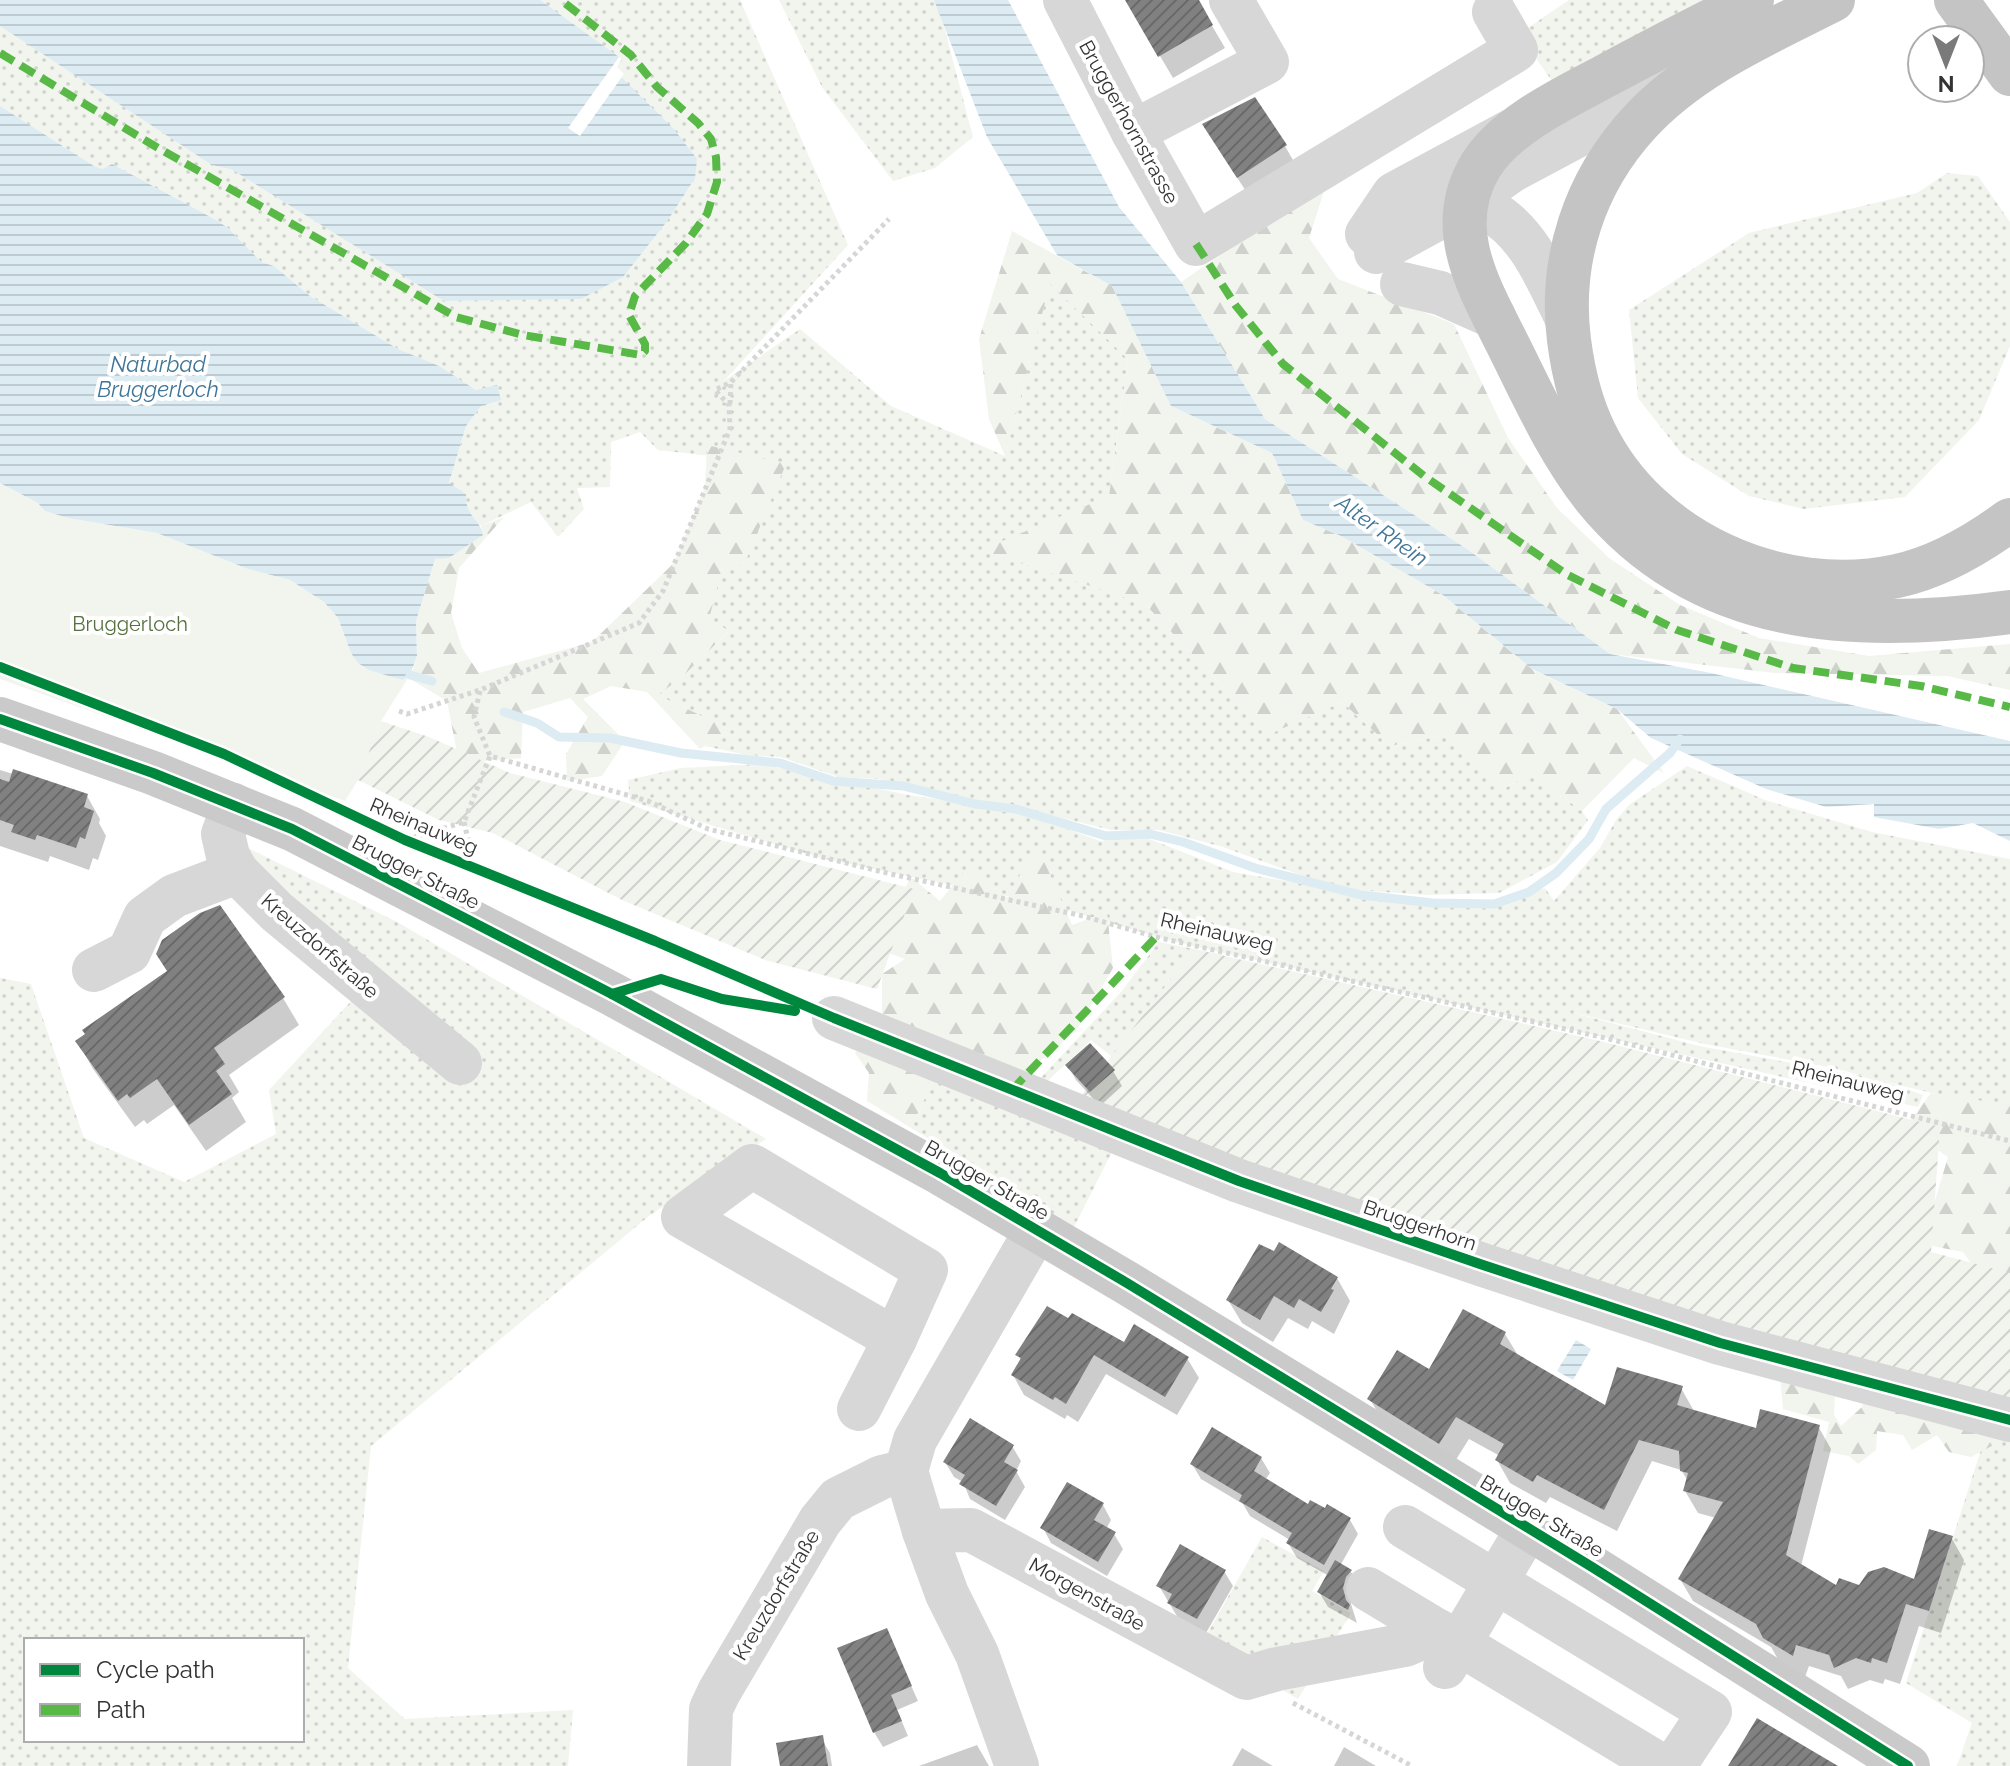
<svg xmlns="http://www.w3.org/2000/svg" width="2010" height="1766" font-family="Raleway,sans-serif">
<defs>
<pattern id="grass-dots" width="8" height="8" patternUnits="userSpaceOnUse" patternTransform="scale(2)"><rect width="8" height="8" fill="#f1f5ed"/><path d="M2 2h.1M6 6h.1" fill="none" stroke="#cfd2cc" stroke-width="1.8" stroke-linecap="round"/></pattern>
<pattern id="forest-firs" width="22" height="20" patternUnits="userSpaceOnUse" patternTransform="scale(2)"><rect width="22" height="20" fill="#f1f5ed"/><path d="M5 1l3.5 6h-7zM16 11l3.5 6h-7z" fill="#cfd2cc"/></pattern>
<pattern id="garden-furrows" width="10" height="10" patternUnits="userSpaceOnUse" patternTransform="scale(2)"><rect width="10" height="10" fill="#f1f5ed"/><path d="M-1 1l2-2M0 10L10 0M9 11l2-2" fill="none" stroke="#cfd2cc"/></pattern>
<pattern id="water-rules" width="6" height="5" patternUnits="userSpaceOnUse" patternTransform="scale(2)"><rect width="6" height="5" fill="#ddebf3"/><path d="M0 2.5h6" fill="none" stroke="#becad1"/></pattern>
<pattern id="building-hatch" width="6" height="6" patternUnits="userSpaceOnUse" patternTransform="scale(2)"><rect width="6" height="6" fill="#818181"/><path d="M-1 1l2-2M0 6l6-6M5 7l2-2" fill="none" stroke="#6a6a6a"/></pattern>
</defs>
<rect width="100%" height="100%" fill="#fff"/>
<g fill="url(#grass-dots)" fill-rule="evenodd">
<path d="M0 0H740L848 245 724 381 800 329 891 406 1005 456 1050 283 1128 359 1109 496 982 550 1145 604 1268 735 1342 702 1390 746 1444 735 1502 790 1530 773 1582 811 1588 820 1557 862 1499 893 1428 895 1339 889 1223 847 1159 830H1111L1002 803 969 801 880 779 838 777 781 757 746 755 705 746 731 730 657 695 682 677 729 631 708 619 722 569 785 464 658 450 640 432 611 442 610 487 577 488 584 509 558 537 531 502 481 526C470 516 465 510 466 494L449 484 466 426 481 406 476 390 439 367 398 349 310 296 274 266 261 262 228 228 216 220 177 200 94 166 0 106Z"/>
<polygon points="779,0 934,0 941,15 973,137 935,168 893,181 822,87"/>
<polygon points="1569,0 1707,0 1552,81 1519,34"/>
<polygon points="1947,173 1978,176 2010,222 2010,346 1979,420 1905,497 1804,509 1749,496 1682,454 1638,398 1629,310 1749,233 1917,193"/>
<path d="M761 764 908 795 1021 812 1100 841 1147 838 1233 872 1397 900 1485 906 1545 888 1554 901 1600 848 1616 820 1629 805 1687 766 1765 800 1872 832 2010 859V1112L1887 1082 1923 1095 1918 1107 1175 942 1050 905 825 859 630 801 628 780 681 768ZM1566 1011 1705 1044 1833 1068 1868 1077 1699 1046Z"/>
<path d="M244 846 399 923 766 1139 649 1216 371 1446 348 1668 405 1719 573 1710 568 1766H0V978L31 984 84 1138 184 1182 276 1134 269 1090 355 997 314 933ZM26 1640H302V1740H26Z"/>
<polygon points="1159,942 1224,955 1212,987 1121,1064 1091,1040 1039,1089 1036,1083 1121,992"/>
<polygon points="938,1070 1118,1140 1074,1227 911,1128"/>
<polygon points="1989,1425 2010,1430 2010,1766 1957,1766 1972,1723 1906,1683"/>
<polygon points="1262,1537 1324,1571 1312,1591 1351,1613 1298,1699 1202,1643"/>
</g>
<g fill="url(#forest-firs)">
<polygon points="1327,182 1309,238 1338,279 1454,324 1508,438 1557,508 1609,558 1680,605 1759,638 1869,656 2010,644 2010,690 1947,676 1775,673 1610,654 1467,549 1265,419 1181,282"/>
<polygon points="1012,231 1112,286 1171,406 1272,453 1303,520 1341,536 1443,595 1533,670 1617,709 1664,773 1634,758 1582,811 1530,773 1502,790 1444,735 1390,746 1342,702 1268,735 1145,604 981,550 1109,496 1128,359 1050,284 1005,456 989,419 979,339"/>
<polygon points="707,445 786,464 744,565 722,569 709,619 729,631 682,677 658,695 731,730 700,749 647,692 611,686 583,699 625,741 602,776 567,781 566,754 588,717 570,698 523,712 521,758 459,763 447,701 410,679 417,656 416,621 435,558 449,558 482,535 481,526 504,517 459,568 451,613 462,648 479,673 592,642 674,563 705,487"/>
<polygon points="1041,854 1072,925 1107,912 1113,968 1076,1031 988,1105 937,1072 911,1128 867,1101 869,1073 855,1053 882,1015 882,974 905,959 872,947 911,877 940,901 966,869 1007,898 1025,866"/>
<polygon points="1931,1093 2010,1105 2010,1296 1987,1286 1963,1252 1922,1244 1948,1157 1905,1128"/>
<polygon points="1780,1376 1836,1376 1834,1415 1841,1426 1862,1407 1870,1386 2003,1440 1971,1457 1949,1452 1937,1435 1912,1450 1903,1435 1877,1431 1876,1450 1858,1464 1849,1456 1823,1451 1829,1422 1783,1409"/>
</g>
<polygon fill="#f1f5ed" points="0,483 38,503 45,511 68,518 157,533 248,569 290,580 324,602 338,618 351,653 363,667 401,680 410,675 381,721 358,780 345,801 0,679"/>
<g fill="url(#garden-furrows)">
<polygon points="381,721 429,737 510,773 625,802 720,840 914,889 877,989 765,960 622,900 493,833 439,820 358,780"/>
<polygon points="1194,949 1596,1040 1940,1127 1931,1252 2010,1273 2010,1402 1755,1337 1073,1106"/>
</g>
<g fill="url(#water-rules)">
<polygon points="0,0 540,0 619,57 612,68 673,128 697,159 695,178 668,220 623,277 581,299 444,301 231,169 212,165 0,26"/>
<polygon points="934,0 1008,0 1119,207 1181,282 1265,419 1467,549 1610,654 1711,673 2010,741 2010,841 1973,823 1939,829 1874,817 1874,804 1826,807 1766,789 1651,738 1617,709 1532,669 1443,595 1341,536 1303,520 1272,453 1171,406 1112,286 1057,255 987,137"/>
<path d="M0 106 94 166 103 169 112 164 216 220 228 228 261 262 274 266 310 296 398 349 439 366 476 390 497 385 501 400 481 406 466 426 449 483 466 494C465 517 479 517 483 535L449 558 435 559 416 621 417 656 410 675 402 680 369 670 358 663 351 653 338 618 324 602 290 580 248 569 157 533 68 518 45 511 38 503 0 483Z"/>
<polygon points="1576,1340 1591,1349 1573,1380 1557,1371"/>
</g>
<polygon fill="#fff" points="619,57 622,59 617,67 624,74 580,136 568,128"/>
<g fill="#0003">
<polygon points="1127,0 1197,0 1225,48 1173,78"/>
<polygon points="1285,146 1298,169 1251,199 1218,148"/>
<polygon points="0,770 87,796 100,819 99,823 106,836 98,860 93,858 89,870 50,856 48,862 0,846"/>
<polygon points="283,998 299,1025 229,1075 239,1092 232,1098 246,1122 206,1151 174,1105 147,1124 144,1120 135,1127 93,1069 78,1042"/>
<polygon points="1068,1066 1113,1071 1122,1086 1100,1106 1076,1080"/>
<polygon points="1275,1254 1337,1278 1350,1301 1334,1334 1312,1321 1308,1329 1288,1318 1273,1342 1242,1323 1228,1300"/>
<polygon points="1505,1334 1519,1357 1607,1408 1681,1388 1694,1411 1757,1430 1818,1426 1831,1449 1801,1566 1838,1588 1915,1582 1951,1537 1964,1560 1941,1633 1919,1626 1900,1684 1885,1679 1883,1684 1870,1680 1848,1689 1841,1676 1809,1666 1805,1677 1779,1661 1771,1647 1693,1601 1680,1579 1716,1518 1698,1513 1685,1491 1688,1481 1681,1470 1652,1461 1617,1531 1550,1497 1546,1503 1510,1483 1497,1460 1500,1456 1469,1439 1452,1466 1383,1422 1370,1399"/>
<polygon points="1124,1345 1187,1358 1199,1378 1177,1415 1106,1374 1078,1422 1067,1415 1065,1419 1024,1395 1013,1375 1021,1361 1018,1355"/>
<polygon points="1012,1446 1021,1461 1016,1471 1025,1487 1005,1520 970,1499 963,1482 954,1477 945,1462"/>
<polygon points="1261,1458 1270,1473 1265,1480 1309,1506 1350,1520 1358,1534 1340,1566 1351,1572 1360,1586 1354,1592 1351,1604 1357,1623 1328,1607 1319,1592 1329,1576 1297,1558 1288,1543 1290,1540 1250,1516 1243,1504 1201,1479 1192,1464"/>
<polygon points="1103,1505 1111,1520 1106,1529 1114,1534 1123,1549 1107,1576 1051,1543 1043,1528"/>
<polygon points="1224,1571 1233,1586 1206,1633 1178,1618 1159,1586"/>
<polygon points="886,1630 918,1701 897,1710 908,1736 883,1747 874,1732"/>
<polygon points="821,1738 830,1753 832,1766 782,1766"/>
<polygon points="977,1745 989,1766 919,1766"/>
<polygon points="1344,1747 1376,1766 1334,1766"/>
<polygon points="1242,1748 1273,1766 1232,1766"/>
</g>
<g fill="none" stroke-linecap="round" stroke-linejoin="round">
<g stroke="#ddebf3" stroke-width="9">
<polyline points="410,675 432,681"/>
<polyline points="504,712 537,723 559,737 610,738 681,753 780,763 833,781 903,786 975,804 1016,809 1106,836 1150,834 1183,842 1255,868 1361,895 1433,903 1494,904 1529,892 1556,873 1589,839 1606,809 1670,753 1680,739"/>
</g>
</g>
<g fill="url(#building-hatch)">
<polygon points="1125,0 1199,0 1213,25 1158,57"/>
<polygon points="1255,97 1287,145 1237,178 1202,124"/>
<polygon points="13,769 88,794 84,807 94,811 85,839 80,837 76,848 37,835 35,840 11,832 14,825 0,820 0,779 9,782"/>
<polygon points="220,905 285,997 214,1048 225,1064 216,1071 232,1094 189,1125 157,1079 130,1098 127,1094 118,1101 75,1041 85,1034 82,1030 167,971 156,954 162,940 200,913"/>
<polygon points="1090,1043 1115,1070 1090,1092 1065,1065"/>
<polygon points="1279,1242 1338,1277 1331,1289 1334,1290 1321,1312 1299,1299 1294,1308 1274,1296 1260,1320 1226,1300 1259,1244 1274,1251"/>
<polygon points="1047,1306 1068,1318 1072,1313 1124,1342 1134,1324 1189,1357 1165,1397 1094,1355 1066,1404 1055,1397 1053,1400 1011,1375 1021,1358 1015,1355"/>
<polygon points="1463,1309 1506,1332 1500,1344 1605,1405 1617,1367 1683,1386 1677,1405 1756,1428 1760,1409 1820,1425 1786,1555 1836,1585 1839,1578 1859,1585 1868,1572 1884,1567 1914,1579 1929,1529 1953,1536 1929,1611 1906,1604 1887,1663 1872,1658 1871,1663 1856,1658 1834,1668 1829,1655 1796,1645 1793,1656 1763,1638 1756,1624 1678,1579 1723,1502 1683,1491 1688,1473 1680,1471 1679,1451 1639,1440 1604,1510 1537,1475 1533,1482 1495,1460 1504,1444 1456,1417 1439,1444 1367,1399 1397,1350 1429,1369"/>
<polygon points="970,1418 1014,1445 1004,1462 1018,1470 996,1506 959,1484 965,1475 943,1462"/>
<polygon points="1212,1427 1262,1457 1254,1471 1308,1504 1310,1500 1325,1508 1327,1504 1351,1518 1324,1565 1286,1543 1292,1533 1239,1501 1242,1495 1190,1464"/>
<polygon points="1067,1482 1104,1503 1094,1520 1116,1532 1098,1562 1040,1528"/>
<polygon points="1180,1544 1226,1570 1197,1619 1167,1603 1172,1594 1156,1586"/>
<polygon points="1335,1560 1352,1570 1346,1577 1343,1588 1346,1600 1350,1605 1348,1610 1317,1592"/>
<polygon points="887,1628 912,1686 891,1695 902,1721 873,1733 837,1648"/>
<polygon points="1757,1718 1838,1766 1728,1766"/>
<polygon points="823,1735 828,1766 780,1766 776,1743"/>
</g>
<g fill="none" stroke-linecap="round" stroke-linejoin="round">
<g stroke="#d6d6d6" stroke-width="5" stroke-dasharray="4 4" stroke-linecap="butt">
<polyline points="730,404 731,382"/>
<polyline points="480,691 474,717 490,756"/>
<polyline points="399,711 407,714 480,690 639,623 663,591 730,429 729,405 715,390 731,382 889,219"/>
<polyline points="464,822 475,868"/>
<polyline points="405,840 464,822 490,756 648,801 708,829 891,874 1083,916 1156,937 1601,1037 2010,1141"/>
<polyline points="1293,1703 1412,1766"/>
</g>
<g stroke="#d7d7d7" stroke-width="44">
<polyline points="1065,0 1133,132 1196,244 1516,50 1494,12"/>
<polyline points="1133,132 1267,62 1231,0"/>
<path d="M1466 203C1474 206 1483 207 1490 211 1528 231 1548 280 1566 317"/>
<polyline points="1367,234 1394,194 1511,131"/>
<polyline points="1376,252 1466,203 1511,171 1672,85"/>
<polyline points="1402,284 1440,293 1494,317"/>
<polyline points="234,805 223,834 228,856 237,872 277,912 460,1063"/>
<polyline points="94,970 129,952 145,917 174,896 237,872"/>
<polyline points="834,1018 1239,1181 1483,1265 1720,1343 2010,1420"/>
<polygon points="752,1166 926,1270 895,1339 683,1217"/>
<polyline points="859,1409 895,1339"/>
<polyline points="1405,1527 1710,1712 1674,1766"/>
<polyline points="924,1531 971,1530 1246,1678 1277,1669 1405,1645 1438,1631"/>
<polyline points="1368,1589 1662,1766"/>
<polyline points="1445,1667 1528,1528"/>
<polyline points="709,1766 711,1709 719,1692 820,1521 838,1499 882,1477 906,1471"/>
<polyline points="1017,1766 977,1654 947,1594 924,1531 906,1471 915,1440 1037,1229"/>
</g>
<polyline stroke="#cacaca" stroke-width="44" points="0,719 153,773 292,829 612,994 940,1173 1127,1283 1592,1567 1908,1766"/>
<g stroke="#c4c4c4" stroke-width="44">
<path d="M1752 0C1704 24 1655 49 1607 75 1566 97 1507 124 1481 165 1445 224 1475 280 1503 335 1531 390 1556 449 1595 498 1700 627 1857 633 2010 612"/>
<path d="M1833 0C1766 34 1691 66 1639 123 1584 183 1559 260 1569 340 1573 371 1581 405 1595 433 1648 542 1781 601 1897 576 1939 567 1976 545 2010 520"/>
<polyline points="1956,0 2010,74"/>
</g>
<g stroke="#58b947" stroke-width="8" stroke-dasharray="16 8" stroke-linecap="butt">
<polyline points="0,53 153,145 456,317 523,335 641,355 645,351 645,344 629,315 635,296 686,243 707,214 717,182 716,157 711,139 698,123 657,87 631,55 561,0"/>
<polyline points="1196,244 1236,306 1283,364 1424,476 1566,574 1677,630 1793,668 1921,686 2010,707"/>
<polyline points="1012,1090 1156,937"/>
</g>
<defs>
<g id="cycleway">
<polyline points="0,667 224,754 405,840 655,941 834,1018 1239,1181 1483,1265 1720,1343 2010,1420"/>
<polyline points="0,719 153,773 292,829 612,994 940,1173 1127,1283 1592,1567 1908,1766"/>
<polyline points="612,994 661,979 722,999 795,1011"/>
</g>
</defs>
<use href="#cycleway" stroke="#fff" stroke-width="15"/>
<use href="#cycleway" stroke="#00873e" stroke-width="10"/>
</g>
<g text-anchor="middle" stroke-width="8" stroke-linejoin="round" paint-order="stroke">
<g font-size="20" fill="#333" stroke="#fff">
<text transform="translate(1129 122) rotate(61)" y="7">Bruggerhornstrasse</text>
<text transform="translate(424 826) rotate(23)" y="7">Rheinauweg</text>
<text transform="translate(416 872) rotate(27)" y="7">Brugger Straße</text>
<text transform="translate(1217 932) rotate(13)" y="7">Rheinauweg</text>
<text transform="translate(320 946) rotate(41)" y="7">Kreuzdorfstraße</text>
<text transform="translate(1848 1081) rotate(14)" y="7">Rheinauweg</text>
<text transform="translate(987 1180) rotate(30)" y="7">Brugger Straße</text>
<text transform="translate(1420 1225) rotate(19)" y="7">Bruggerhorn</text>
<text transform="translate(1542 1516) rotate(31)" y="7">Brugger Straße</text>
<text transform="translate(1087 1594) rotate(29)" y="7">Morgenstraße</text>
<text transform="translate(776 1595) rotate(-59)" y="7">Kreuzdorfstraße</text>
</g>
<g font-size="20" fill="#56703f" stroke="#fff">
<text x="130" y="631">Bruggerloch</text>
</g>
<g font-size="22" font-style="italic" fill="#3f7597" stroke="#fff">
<text x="158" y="372">Naturbad<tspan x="158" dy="25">Bruggerloch</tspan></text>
<text transform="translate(1382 530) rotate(35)" y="8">Alter Rhein</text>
</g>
</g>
<rect x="24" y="1638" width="280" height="104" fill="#ffffff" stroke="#adadad" stroke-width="2"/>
<rect x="40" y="1664" width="40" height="12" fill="#00873e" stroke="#adadad" stroke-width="2"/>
<text x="96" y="1678" font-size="24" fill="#333333">Cycle path</text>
<rect x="40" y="1704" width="40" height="12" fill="#58b947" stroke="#adadad" stroke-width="2"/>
<text x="96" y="1718" font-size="24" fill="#333333">Path</text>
<g transform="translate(1946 64) rotate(180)"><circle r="38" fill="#ffffff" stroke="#adadad" stroke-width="2"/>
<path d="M0-6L14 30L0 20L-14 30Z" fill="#7a7a7a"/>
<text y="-12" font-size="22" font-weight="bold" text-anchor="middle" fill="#333333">N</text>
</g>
</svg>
